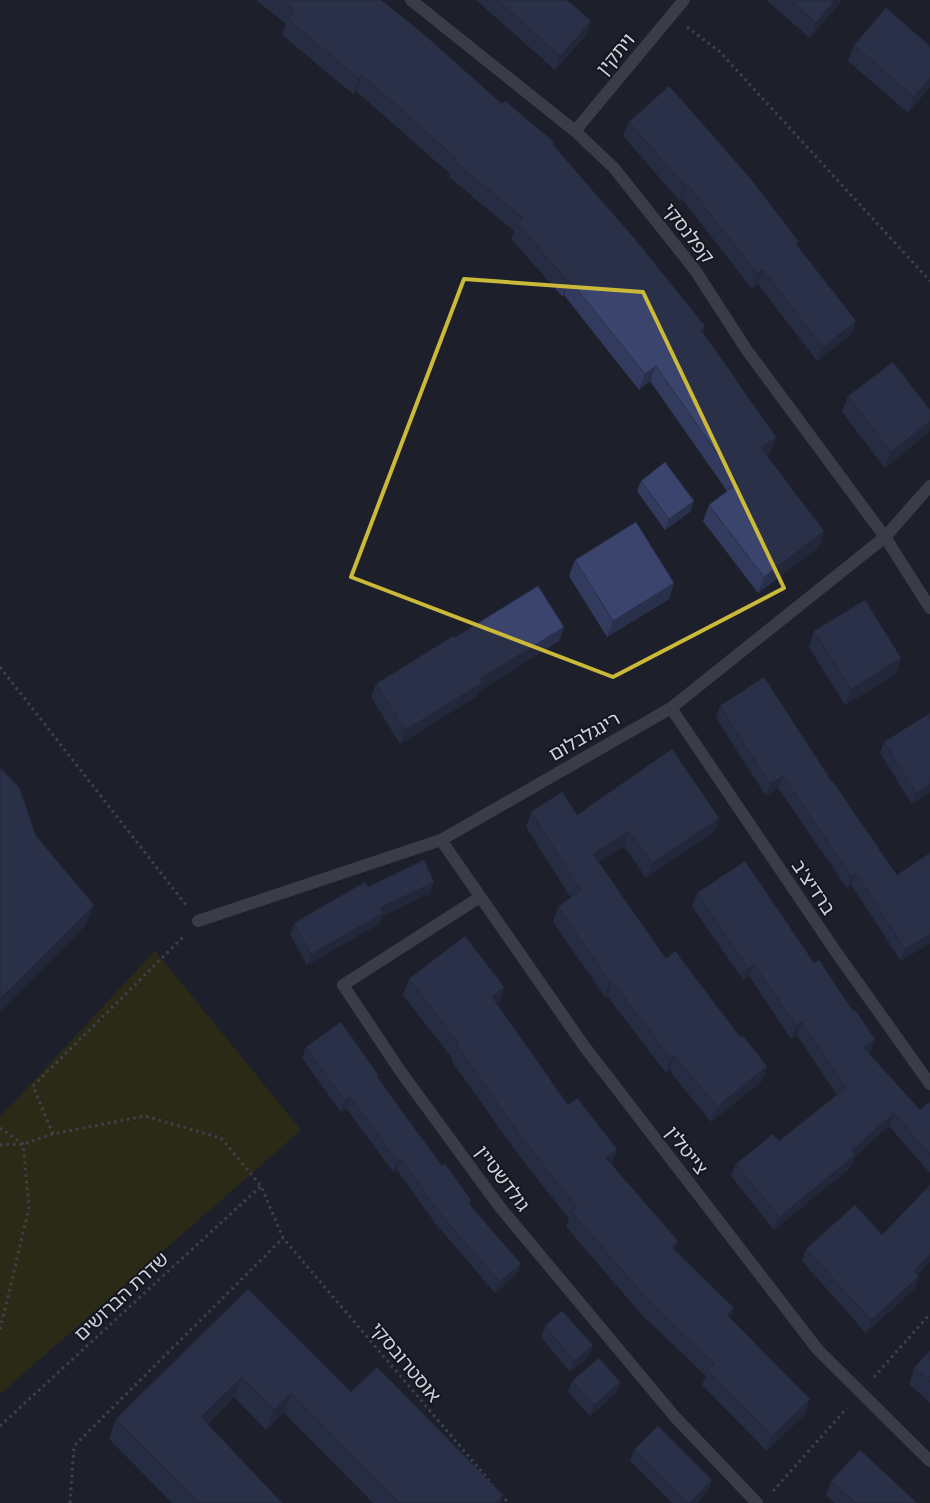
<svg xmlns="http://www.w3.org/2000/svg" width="930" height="1503" font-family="'Titillium Web','Noto Sans Hebrew',sans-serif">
<rect width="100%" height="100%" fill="#1d202a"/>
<polygon fill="#3d3601" points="155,951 301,1130 0,1394 0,1117"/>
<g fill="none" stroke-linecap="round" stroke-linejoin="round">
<g stroke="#676972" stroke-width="3" stroke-dasharray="2.5 4" stroke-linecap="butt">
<polyline points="687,27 719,51 930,281"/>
<polyline points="0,667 186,905"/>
<polyline points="0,1128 23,1144 29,1208 0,1330"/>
<polyline points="53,1134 33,1086 184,936"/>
<polyline points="0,1145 23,1144 53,1134 145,1116 221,1138 261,1186 283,1238 493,1485"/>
<polyline points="874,1377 930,1314"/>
<polyline points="0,1426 261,1186"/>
<polyline points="773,1491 847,1408"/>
<polyline points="501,1494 508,1503"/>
<polyline points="70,1503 74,1446 283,1238"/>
</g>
<g stroke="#5b5f6b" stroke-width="12">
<polyline points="411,0 575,131 614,168 695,270 746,349 885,537 930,608"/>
<polyline points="575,131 684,0"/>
<polyline points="671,708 836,952 930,1084"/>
<polyline points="441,840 584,1046 818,1350 930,1461"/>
<polyline points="480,897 343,985 401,1072 499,1206 675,1417 757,1503"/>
<polyline points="198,921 441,840 671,708 885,537 930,486"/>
</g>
</g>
<g fill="#323a5d">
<polygon points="256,0 381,0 502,104 554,142 553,144 705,326 703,332 776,437 770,453 767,455 819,547 758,593 703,521 709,505 727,491 650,381 639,390 564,295 562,296 511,239 514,231 449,177 450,174 356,91 353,94 282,35 286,24"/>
<polygon points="476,0 567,0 591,21 586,35 555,70"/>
<polygon points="766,0 842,0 810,38"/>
<polygon points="854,45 930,87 908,113 848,61"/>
<polygon points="629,122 797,246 856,321 850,336 817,361 758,284 752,289 682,199 680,201 623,136"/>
<polygon points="848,396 929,432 885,468 842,412"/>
<polygon points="641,481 694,501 690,512 665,530 637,491"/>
<polygon points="575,560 674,583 669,599 607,637 569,576"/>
<polygon points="814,631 896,674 845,705 809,647"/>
<polygon points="454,638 559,641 479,691 477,696 400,744 371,697 376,684"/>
<polygon points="720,706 930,943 901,961 851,885 847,888 778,788 766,796 716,718"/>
<polygon points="884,742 930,792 912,804 880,753"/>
<polygon points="531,812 577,815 719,818 714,832 646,878 624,846 598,862 666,959 767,1066 762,1081 711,1122 669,1070 666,1073 607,996 605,997 553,922 558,907 571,898 526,827"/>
<polygon points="368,887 430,893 382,916 379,924 307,965 290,934 294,923"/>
<polygon points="697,893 814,963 875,1039 870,1052 868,1053 920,1110 930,1104 930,1173 889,1126 855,1156 850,1168 774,1230 731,1176 736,1164 779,1141 837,1095 797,1035 791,1039 749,976 743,980 692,906"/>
<polygon points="409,979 499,1003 497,1004 568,1105 617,1149 611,1165 675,1250 734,1308 730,1318 805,1414 767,1451 702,1385 706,1376 643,1316 566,1227 569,1219 514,1149 451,1060 452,1058 403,995"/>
<polygon points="306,1047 379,1076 378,1078 442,1166 471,1200 470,1204 517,1274 495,1293 435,1223 397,1170 393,1172 346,1108 341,1112 302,1058"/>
<polygon points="882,1235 919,1276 914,1289 866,1333 802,1261 806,1249"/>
<polygon points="248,1289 351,1392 503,1495 500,1503 373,1503 284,1413 266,1430 234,1397 207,1424 282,1503 172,1503 109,1439 116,1419"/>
<polygon points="545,1326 589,1356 570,1372 541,1337"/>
<polygon points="930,1351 930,1403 909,1384 914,1368"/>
<polygon points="572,1381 620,1382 616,1393 590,1416 568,1392"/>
<polygon points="634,1450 712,1480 708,1491 696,1503 672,1503 630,1461"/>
<polygon points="831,1481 917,1503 835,1503 826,1495"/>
</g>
<g fill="#29304c">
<polygon points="835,0 842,0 810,38 816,23"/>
<polygon points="591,21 586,35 555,70 560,56"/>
<polygon points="362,75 356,91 353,94 359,79"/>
<polygon points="930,78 930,87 908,113 914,97"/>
<polygon points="687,184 682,199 680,201 685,186"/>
<polygon points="763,270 758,284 752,289 757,274"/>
<polygon points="569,279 564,295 562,296 568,281"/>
<polygon points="856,321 850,336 817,361 823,347"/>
<polygon points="656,366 650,381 639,390 645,374"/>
<polygon points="930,421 929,432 885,468 891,452"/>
<polygon points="776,437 770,453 755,464 761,448"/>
<polygon points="694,501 690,512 665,530 669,519"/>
<polygon points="824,531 819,547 758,593 764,577"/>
<polygon points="674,583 669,599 607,637 613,621"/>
<polygon points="564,627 559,641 479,691 477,696 400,744 405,730 480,679"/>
<polygon points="901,658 896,674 845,705 851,689"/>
<polygon points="783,776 778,788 766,796 770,784"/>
<polygon points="930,784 930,792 912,804 916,793"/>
<polygon points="719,818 714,832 646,878 652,863"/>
<polygon points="629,831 624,846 587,869 593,854"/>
<polygon points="856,873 851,885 847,888 851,876"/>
<polygon points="434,882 430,893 382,916 379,924 307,965 311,954 380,908"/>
<polygon points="94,905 86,925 0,1012 0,999"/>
<polygon points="930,934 930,943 901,961 905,949"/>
<polygon points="754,964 749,976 743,980 748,968"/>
<polygon points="612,981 607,996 605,997 610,982"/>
<polygon points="504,987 499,1003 486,1012 492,997"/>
<polygon points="802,1022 797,1035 791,1039 796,1026"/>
<polygon points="875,1039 870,1052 858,1060 863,1047"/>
<polygon points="675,1056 669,1070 666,1073 671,1059"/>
<polygon points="767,1066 762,1081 711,1122 717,1107"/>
<polygon points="350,1097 346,1108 341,1112 345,1101"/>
<polygon points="894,1113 889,1126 855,1156 850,1168 774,1230 779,1217"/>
<polygon points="617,1149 612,1164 600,1173 606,1158"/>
<polygon points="401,1159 397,1170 393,1172 397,1161"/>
<polygon points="678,1241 672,1256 671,1247"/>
<polygon points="930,1254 930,1262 910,1284 914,1271"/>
<polygon points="521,1264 517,1274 495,1293 499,1282"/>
<polygon points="919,1276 914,1289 866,1333 871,1320"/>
<polygon points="734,1308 729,1323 727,1315"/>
<polygon points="593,1345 589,1356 570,1372 574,1361"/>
<polygon points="242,1377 234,1397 193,1438 201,1417"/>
<polygon points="620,1382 616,1393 590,1416 594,1405"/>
<polygon points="291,1393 284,1413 266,1430 274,1410"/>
<polygon points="810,1399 805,1414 767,1451 772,1436"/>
<polygon points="712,1480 708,1491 696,1503 689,1503"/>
<polygon points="503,1495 500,1503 495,1503"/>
</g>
<g fill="#3a446c" stroke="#29304c">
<polygon points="281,0 381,0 420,31 502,104 505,101 554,142 552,144 634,238 705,326 701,330 776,437 761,448 824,531 764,577 709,505 738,483 656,366 645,374 569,279 568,281 517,223 523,218 454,161 457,159 362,75 359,79 288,19 295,11"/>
<polygon points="497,0 567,0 591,21 560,56"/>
<polygon points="790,0 835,0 816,23"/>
<polygon points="886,8 930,46 930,78 914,97 854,45"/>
<polygon points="669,86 750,178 799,242 796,244 856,321 823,347 763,270 757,274 687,184 685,186 629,122"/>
<polygon points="893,362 930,410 930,421 891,452 848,396"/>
<polygon points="665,462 694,501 669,519 641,481"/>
<polygon points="636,522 674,583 613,621 575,560"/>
<polygon points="538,586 564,627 480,679 482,683 405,730 376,684 453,636 454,638"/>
<polygon points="865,600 901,658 851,689 814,631"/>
<polygon points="764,677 832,782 833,782 897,875 930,853 930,934 905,949 856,873 851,876 783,776 770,784 720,706"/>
<polygon points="930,713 930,784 916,793 884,742"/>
<polygon points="672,749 719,818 652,863 629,831 593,854 666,959 675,951 741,1038 743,1036 767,1066 717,1107 675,1056 671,1059 612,981 610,982 558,907 581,890 531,812 562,792 577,815"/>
<polygon points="0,768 19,787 36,836 94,905 0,999"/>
<polygon points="424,860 434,882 380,908 383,913 311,954 294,923 365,882 368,887"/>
<polygon points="745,861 814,963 819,960 853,1011 855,1010 875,1039 863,1047 920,1110 929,1102 930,1104 930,1155 894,1113 851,1151 855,1155 779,1217 736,1164 773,1134 779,1141 846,1088 802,1022 796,1026 754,964 748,968 697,893"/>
<polygon points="465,936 504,987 492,997 568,1105 577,1098 617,1149 606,1158 678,1241 671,1247 734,1308 727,1315 810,1399 772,1436 708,1370 714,1364 648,1300 571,1211 577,1207 519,1134 457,1045 459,1044 409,979"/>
<polygon points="341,1022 379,1076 377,1077 442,1166 445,1164 471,1200 468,1203 521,1264 499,1282 439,1212 401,1159 397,1161 350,1097 345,1101 306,1047"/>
<polygon points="930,1185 930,1254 914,1271 919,1276 871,1320 806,1249 855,1205 882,1235"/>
<polygon points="248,1289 351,1392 377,1367 503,1495 495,1503 400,1503 291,1393 274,1410 242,1377 201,1417 282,1503 199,1503 116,1419"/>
<polygon points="562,1311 593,1345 574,1361 545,1326"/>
<polygon points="930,1351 930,1382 914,1368"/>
<polygon points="599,1358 620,1382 594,1405 572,1381"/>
<polygon points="658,1426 712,1480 689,1503 687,1503 634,1450"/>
<polygon points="860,1450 917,1503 856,1503 831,1481"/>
</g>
<path d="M0 0H930V1503H0ZM464 279 643 292 784 588 613 677 351 577Z" fill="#1d202a" fill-opacity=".55" fill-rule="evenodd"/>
<path fill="none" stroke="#cbba39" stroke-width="4" stroke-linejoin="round" d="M464 279 643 292 784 588 613 677 351 577Z"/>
<g text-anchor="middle" stroke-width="4" stroke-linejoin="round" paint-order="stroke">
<g font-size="19" fill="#d2d4db" stroke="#141620">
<text transform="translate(615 54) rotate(-50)" y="7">ויתקין</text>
<text transform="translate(689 233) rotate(52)" y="7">קפלנסקי</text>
<text transform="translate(584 736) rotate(-30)" y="7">רינגלבלום</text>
<text transform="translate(814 887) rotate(56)" y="7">ברדיצ'ב</text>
<text transform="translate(687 1150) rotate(52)" y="7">צייטלין</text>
<text transform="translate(503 1178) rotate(53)" y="7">גולדשטיין</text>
<text transform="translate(121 1296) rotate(-43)" y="7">שדרת הברושים</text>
<text transform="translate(406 1362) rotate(50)" y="7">אוסטרובסקי</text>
</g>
</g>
</svg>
